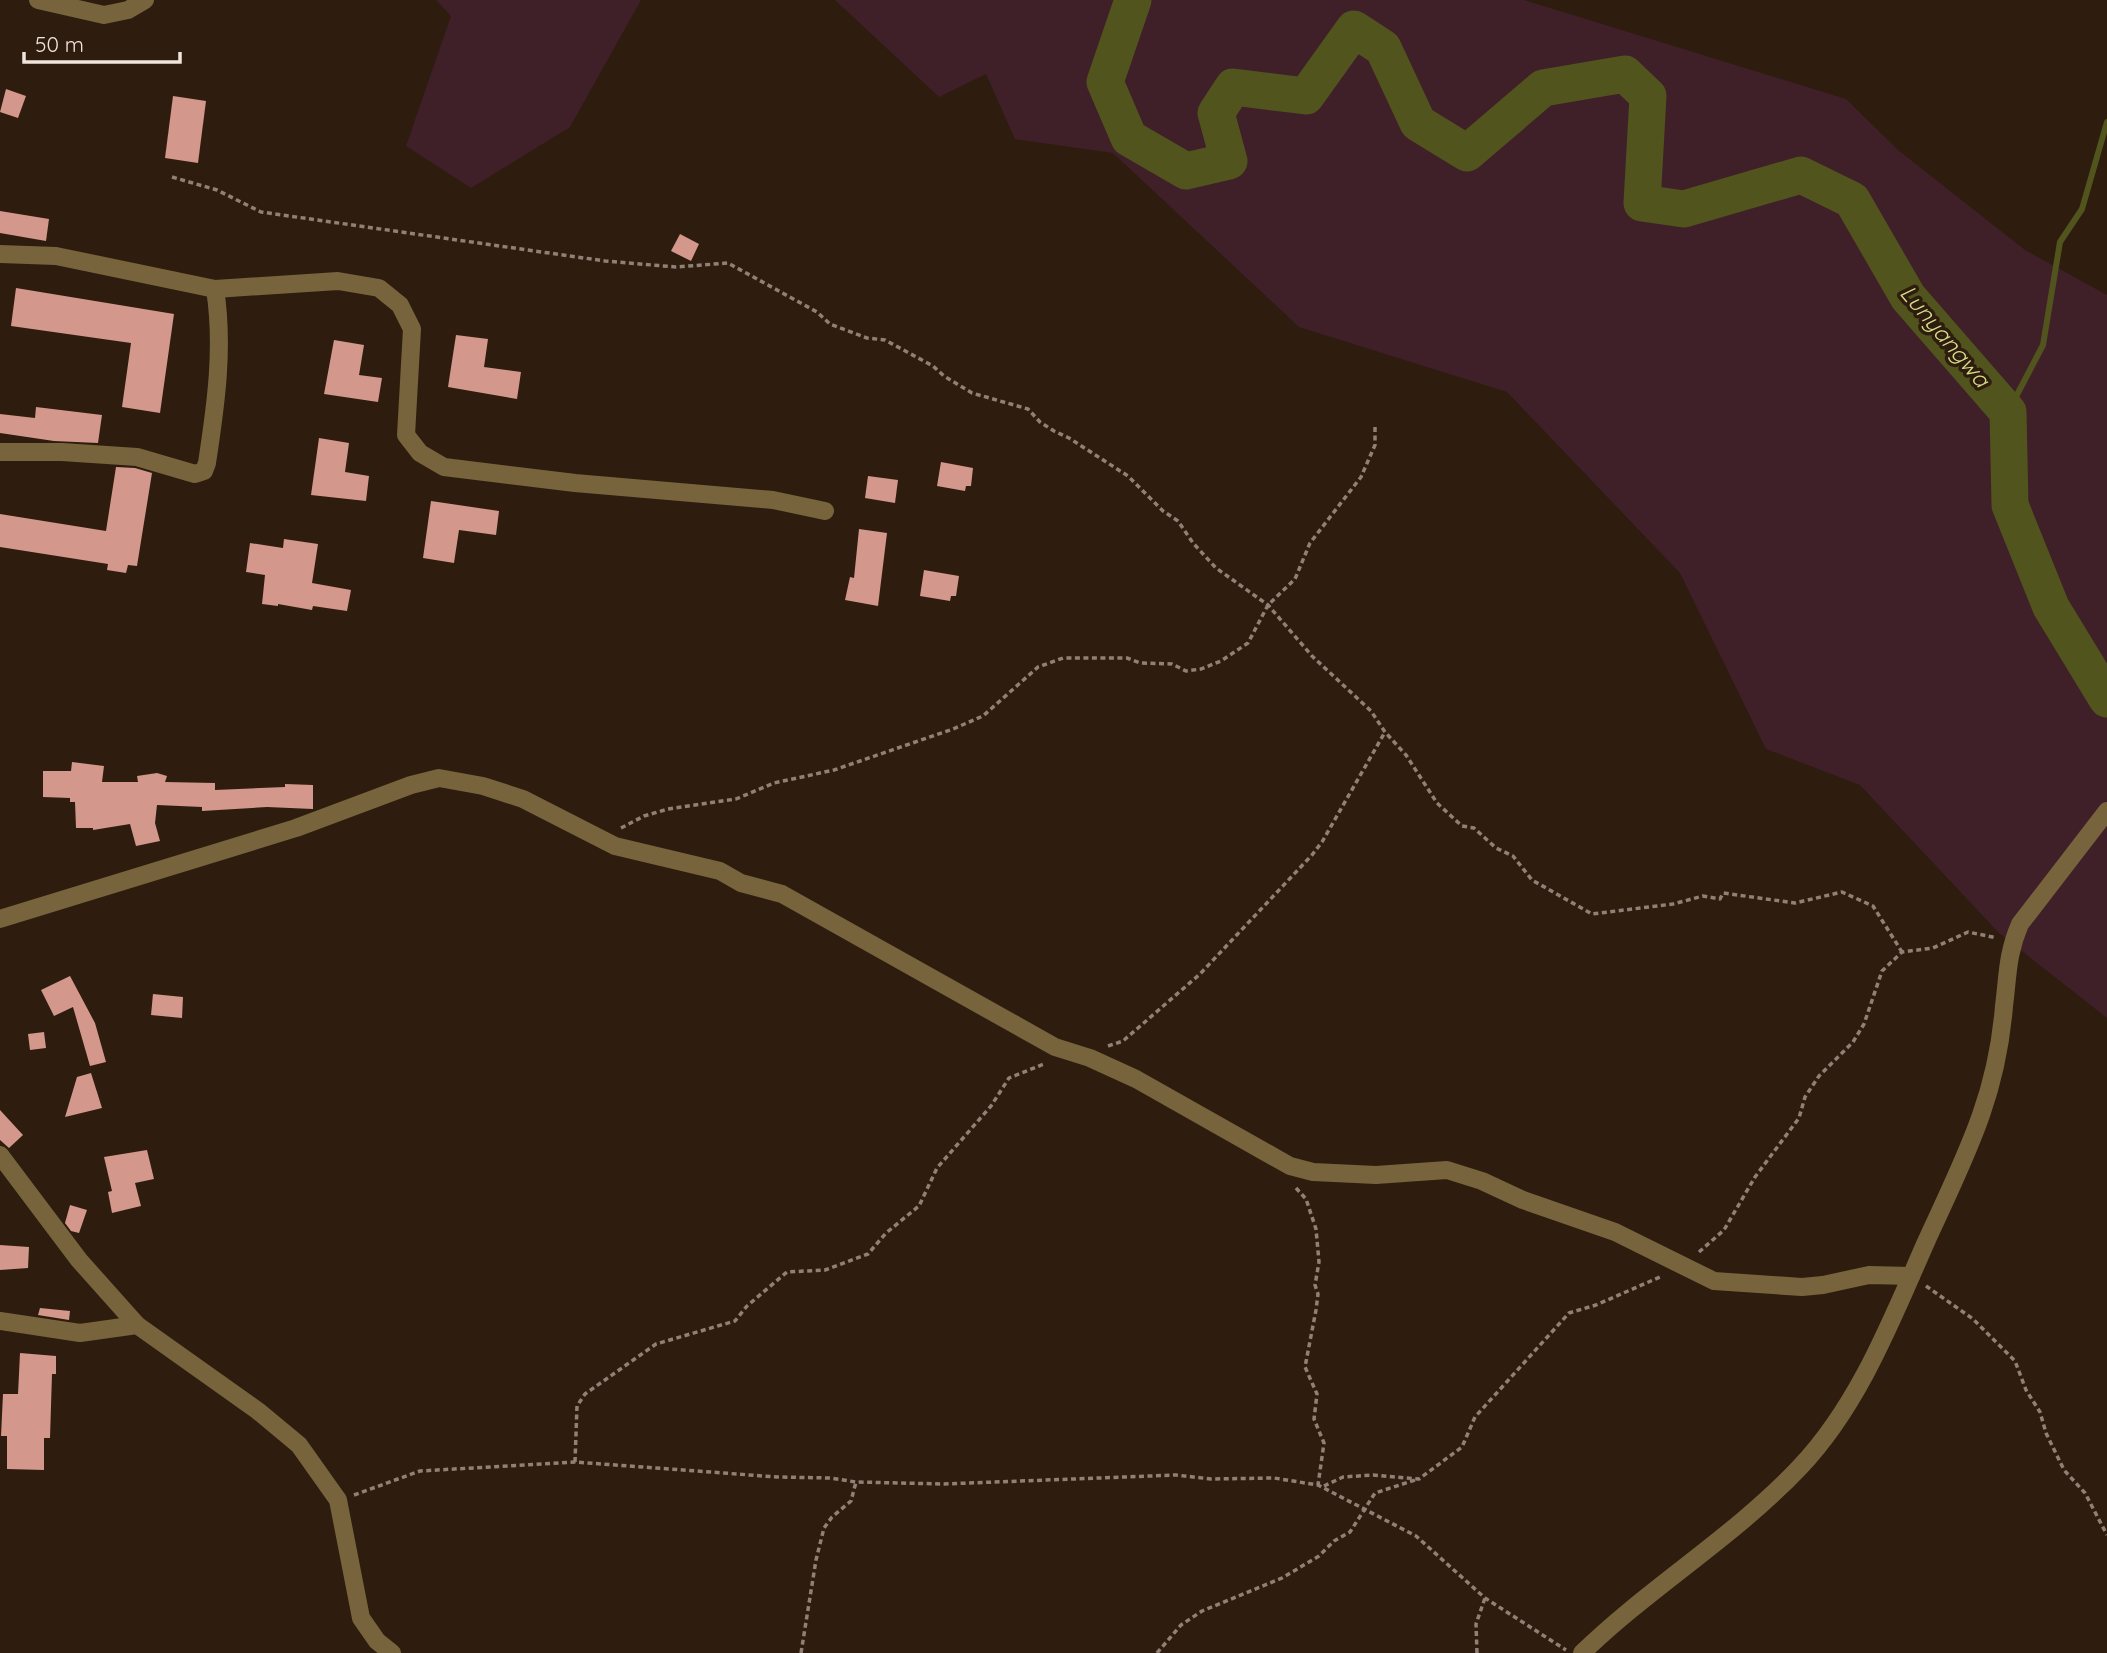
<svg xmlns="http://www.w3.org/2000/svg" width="2107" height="1653" font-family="Quicksand,sans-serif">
<rect width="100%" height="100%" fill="#2e1c0f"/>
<g fill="#3f2029">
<polygon points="436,0 641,0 570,127 471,188 406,146 451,16"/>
<polygon points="835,0 1524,0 1846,99 1898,150 2025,250 2107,295 2107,1018 1999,933 1860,785 1766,749 1680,573 1507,392 1299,327 1113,153 1015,139 986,74 939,97"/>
</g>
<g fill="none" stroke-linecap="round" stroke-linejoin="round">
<polyline stroke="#51541c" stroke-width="6" points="2008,412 2043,345 2060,242 2082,209 2107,122"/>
<polyline stroke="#51541c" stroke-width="37" points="1133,0 1105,82 1129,138 1186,171 1229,161 1216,113 1233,87 1306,96 1354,29 1383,48 1418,123 1467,153 1543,88 1625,74 1648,96 1642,203 1684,209 1801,175 1852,200 1908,297 2008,412 2010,505 2051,607 2107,699"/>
</g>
<g fill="#d4978b">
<polygon points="6,89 26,96 18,118 0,112"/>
<polygon points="173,96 206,101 198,163 165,158"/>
<polygon points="0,211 49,219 46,241 0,233"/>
<polygon points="680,234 699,244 691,261 671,251"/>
<polygon points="16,288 174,314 160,413 122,407 131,343 11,326"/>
<polygon points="456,335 488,339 484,367 521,372 517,399 448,387"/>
<polygon points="334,340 364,345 359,375 382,378 378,402 324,394"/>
<polygon points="36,407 102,415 98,443 54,441 0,433 0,414 35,418"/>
<polygon points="319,438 349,443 345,472 369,476 366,501 311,495"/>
<polygon points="941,462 973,468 971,486 966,486 965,491 937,486"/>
<polygon points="116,467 135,468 152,473 137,566 128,565 126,573 107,570 108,564 0,547 0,514 106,531"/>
<polygon points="868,476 898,480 895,503 865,498"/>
<polygon points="431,501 499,511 496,535 459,530 454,563 423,558"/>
<polygon points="859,529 887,533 878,606 845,600 850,577 854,578"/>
<polygon points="284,539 318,544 312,583 351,590 347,611 313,606 312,610 278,604 278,606 262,604 265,575 246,572 250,543 283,548"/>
<polygon points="924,570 959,576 956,596 951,596 950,601 920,596"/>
<polygon points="72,762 104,766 102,782 138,782 137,776 157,773 167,776 165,782 215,783 215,790 285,787 285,784 313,785 313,809 267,807 202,811 202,807 157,805 155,823 160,841 136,846 130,824 93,830 93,828 76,828 75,802 70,802 70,798 43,797 43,771 71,771"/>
<polygon points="70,976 95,1023 106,1062 90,1066 73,1007 54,1016 41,990"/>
<polygon points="153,994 183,997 182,1018 151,1015"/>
<polygon points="44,1032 46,1048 30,1050 28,1034"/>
<polygon points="91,1073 102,1108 65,1117 77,1077"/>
<polygon points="0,1110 23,1135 9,1148 0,1140"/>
<polygon points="147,1150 154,1179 135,1183 141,1206 112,1213 108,1192 112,1191 104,1157"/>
<polygon points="70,1205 87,1210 79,1233 71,1231 65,1223"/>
<polygon points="0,1245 29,1247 28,1268 0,1270"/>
<polygon points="40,1308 70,1311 69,1320 38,1315"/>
<polygon points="20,1353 56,1356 56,1374 52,1374 50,1438 44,1438 44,1470 7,1469 7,1436 1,1436 3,1394 18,1394"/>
</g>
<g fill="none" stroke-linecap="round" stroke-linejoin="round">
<g stroke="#908075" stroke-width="3.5" stroke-dasharray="5 3.5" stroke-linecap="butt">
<polyline points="172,177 217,190 261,212 605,261 676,267 728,263 817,312 830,324 867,338 885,340 933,366 944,376 972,393 1028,409 1040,422 1054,431 1069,438 1128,476 1163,511 1178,521 1193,543 1216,568 1268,605 1312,656 1371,711 1385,732 1406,755 1437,803 1462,826 1474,828 1496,848 1513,856 1532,880 1592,914 1673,904 1703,896 1720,899 1723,893 1795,903 1842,892 1873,906 1902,952"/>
<polyline points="621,828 644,816 668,809 736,799 774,783 834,770 953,729 983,716 1038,667 1063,658 1127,658 1140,663 1172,664 1186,671 1201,669 1221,661 1248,643 1268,605 1295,579 1310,543 1361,477 1375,445 1375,426"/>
<polyline points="1108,1046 1123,1041 1200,974 1312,855 1322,842 1385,732"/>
<polyline points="1296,1188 1306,1199 1316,1229 1319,1262 1315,1285 1318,1294 1316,1310 1305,1367 1317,1394 1314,1419 1324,1443 1318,1485"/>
<polyline points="1699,1252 1724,1230 1755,1177 1799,1118 1805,1097 1819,1076 1853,1042 1864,1024 1882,971 1902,952 1933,948 1968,932 1997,938"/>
<polyline points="1926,1286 1973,1319 2015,1361 2026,1390 2040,1412 2046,1433 2064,1470 2085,1493 2107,1535"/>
<polyline points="575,1462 577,1406 585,1394 656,1344 735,1321 747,1306 787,1272 825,1270 868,1254 886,1233 919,1206 937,1168 991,1106 1009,1078 1044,1064"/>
<polyline points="1324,1486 1343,1477 1373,1475 1419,1479 1462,1447 1475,1417 1569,1313 1596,1305 1660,1277"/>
<polyline points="354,1495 420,1471 575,1462 777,1477 830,1478 856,1482 944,1484 1176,1475 1211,1479 1274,1478 1318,1485 1416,1536 1485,1598 1566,1650"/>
<polyline points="801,1653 816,1560 824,1528 832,1517 851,1501 856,1482"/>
<polyline points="1157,1653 1181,1625 1202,1611 1282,1578 1319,1556 1334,1541 1350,1532 1375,1493 1415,1480"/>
<polyline points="1477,1653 1476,1624 1485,1598"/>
</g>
<g stroke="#77643c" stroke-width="18">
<polyline points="38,0 104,15 128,10 145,0"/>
<polyline points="0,254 56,256 215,289 338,281 379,288 400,305 412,329 406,435 420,453 444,467 575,483 773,500 825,511"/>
<path d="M0 452H62L137 457 195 474 204 471 207 463C216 404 224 347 215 289"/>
<polyline points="0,919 296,828 411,785 439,778 483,786 523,799 615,846 720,871 741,883 782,894 1055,1047 1090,1058 1136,1079 1290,1166 1313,1172 1376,1175 1447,1170 1482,1181 1523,1200 1615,1232 1714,1281 1802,1287 1823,1285 1869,1275 1911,1276"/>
<polyline points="0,1155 79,1260 137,1325 258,1411 299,1445 338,1500 361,1618 377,1641 392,1653"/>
<polyline points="0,1321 80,1333 137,1325"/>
<path d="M1582 1653C1651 1586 1734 1537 1800 1467 1859 1405 1892 1319 1926 1242 1945 1200 1966 1158 1981 1115 1993 1081 2001 1043 2004 1006 2008 975 2007 954 2020 924L2107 811"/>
</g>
</g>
<g text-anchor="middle" stroke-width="7" stroke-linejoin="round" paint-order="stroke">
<g font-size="23" font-style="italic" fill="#d6dd89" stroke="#2e1c0f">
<text transform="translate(1945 336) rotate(50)" y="8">Lunyangwa</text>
</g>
</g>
<path d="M24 52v10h156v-10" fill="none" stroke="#f1e4db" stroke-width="3.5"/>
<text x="35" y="52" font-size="21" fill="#f1e4db" stroke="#2e1c0f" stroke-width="5" paint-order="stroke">50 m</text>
</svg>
